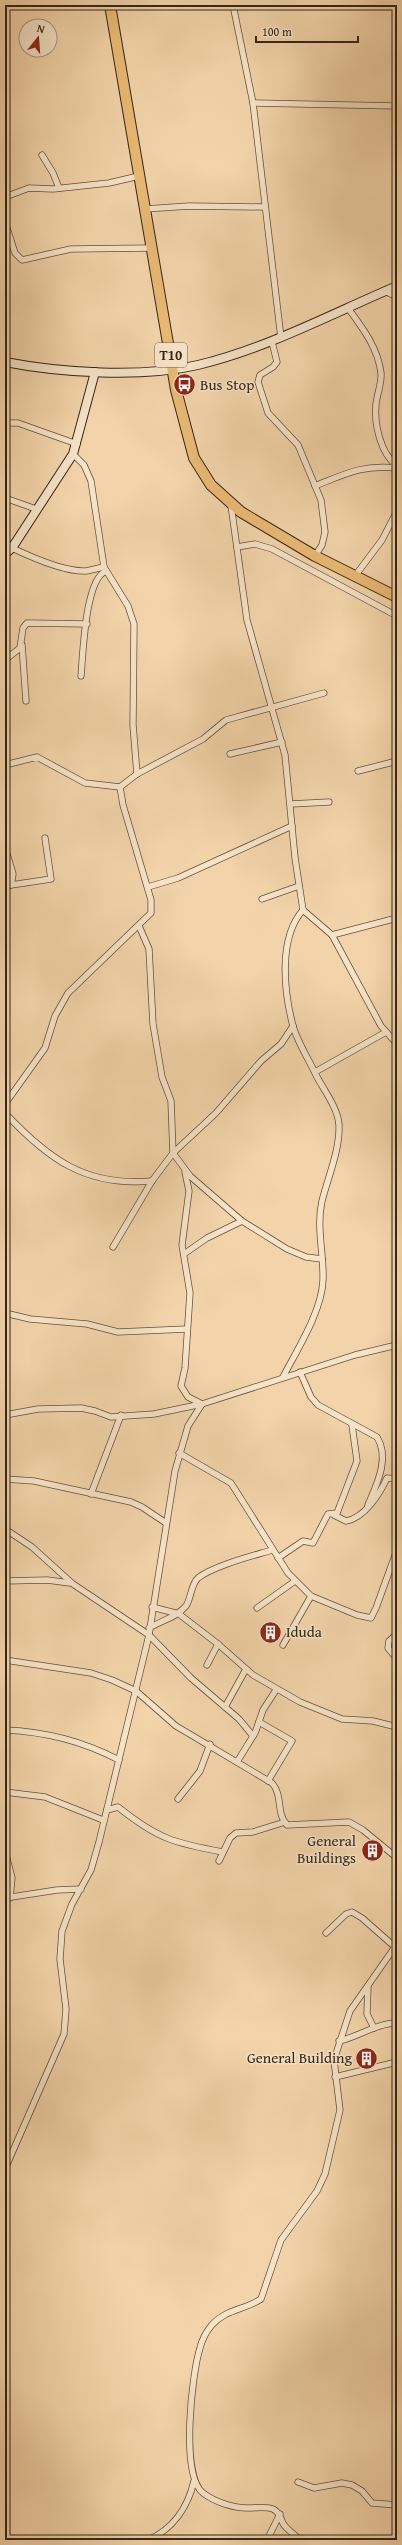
<svg xmlns="http://www.w3.org/2000/svg" width="402" height="2545" font-family="'Gentium Book Plus',serif">
<rect width="100%" height="100%" fill="#f3d4aa"/>
<filter id="stains"><feTurbulence type="fractalNoise" baseFrequency=".005" numOctaves="4"/><feColorMatrix values="0 0 0 0 .2 0 0 0 0 .09 0 0 0 0 .02 0 0 0 .5 -.17"/></filter>
<radialGradient id="worn" r=".72"><stop offset=".6" stop-color="#630" stop-opacity="0"/><stop offset="1" stop-color="#630" stop-opacity=".3"/></radialGradient>
<g fill="none" stroke-linecap="round" stroke-linejoin="round">
<defs>
<g id="street">
<polyline points="233,5 253,103 281,338"/>
<polyline points="253,103 397,106"/>
<polyline points="42,155 53,173 59,188"/>
<polyline points="5,197 29,188 53,189 109,183 139,176"/>
<polyline points="145,209 189,206 265,207"/>
<polyline points="5,222 15,253 22,260 71,249 152,248"/>
<polyline points="385,291 397,297"/>
<path d="M348 308C362 327 378 348 381 373 382 383 377 394 376 404 374 423 380 453 397 466"/>
<polyline points="272,342 277,362 273,367 260,375 258,382 268,413 298,445 321,500 325,532 322,545 315,556"/>
<polyline points="5,423 18,423 77,444"/>
<polyline points="73,454 84,465 91,481 104,567 128,606 134,624 133,725 137,774"/>
<path d="M315 486C345 474 363 464 397 468"/>
<polyline points="5,498 36,509"/>
<polyline points="231,505 247,620 285,755 295,858 303,910 332,935 381,1026 397,1044"/>
<polyline points="237,547 255,544 272,549 397,616"/>
<path d="M9 549 12 548C31 557 66 572 86 571 92 570 98 568 104 567"/>
<polyline points="355,576 382,540 397,511"/>
<polyline points="22,645 26,701"/>
<polyline points="5,660 20,648 23,628 27,623 87,624"/>
<path d="M81 676C83 655 85 579 106 571"/>
<polyline points="230,754 282,742"/>
<polyline points="5,765 37,757 85,783 120,787"/>
<polyline points="358,771 397,761"/>
<polyline points="291,804 329,802"/>
<polyline points="5,847 13,874 11,885 5,887"/>
<polyline points="11,885 51,879 45,838"/>
<polyline points="148,887 178,878 292,826"/>
<polyline points="262,899 299,886"/>
<polyline points="139,926 149,949 153,1024 162,1077 171,1101 173,1153 190,1176 242,1221 287,1249 306,1257 322,1259"/>
<polyline points="332,935 397,918"/>
<polyline points="315,1072 386,1032"/>
<polyline points="5,1104 45,1048 55,1016 68,993 151,913 151,900 123,805 120,787 137,774 203,739 226,720 324,693"/>
<path d="M5 1113C48 1159 86 1187 152 1181"/>
<polyline points="185,1172 189,1191 182,1245 190,1293 185,1368 181,1386 188,1397 202,1404"/>
<polyline points="113,1247 152,1181 173,1153 216,1113 261,1061 281,1044 293,1026"/>
<polyline points="184,1254 207,1238 242,1221"/>
<polyline points="5,1313 30,1319 87,1324 118,1332 187,1329"/>
<path d="M300 1372 311 1397 318 1405 377 1437C390 1458 377 1484 368 1505"/>
<path d="M283 1377C297 1350 322 1311 323 1280 324 1254 316 1227 322 1201 328 1177 340 1150 339 1125 338 1107 322 1088 315 1073 308 1058 297 1041 293 1026 284 992 278 938 303 910"/>
<polyline points="5,1415 38,1409 81,1408 95,1411 111,1417 154,1414 202,1404"/>
<polyline points="179,1453 231,1483 288,1573 311,1596 357,1615 371,1618 376,1608 397,1550"/>
<polyline points="5,1479 34,1481 131,1502 142,1507 166,1523"/>
<polyline points="91,1494 121,1415"/>
<path d="M334 1515 346 1521C365 1518 380 1493 387 1478L397 1479"/>
<polyline points="5,1529 32,1547 73,1584 149,1635 191,1678 239,1719 253,1736"/>
<polyline points="278,1558 303,1541 313,1543 328,1514 337,1513 357,1461 352,1425"/>
<polyline points="5,1581 47,1580 70,1583"/>
<polyline points="152,1607 179,1614 218,1644 253,1675 300,1702 342,1719 373,1721 397,1727"/>
<polyline points="257,1608 295,1581"/>
<path d="M149 1628C161 1621 177 1617 186 1606 191 1599 191 1584 198 1578 213 1566 252 1556 272 1550"/>
<polyline points="397,1634 389,1641 388,1648 397,1659"/>
<polyline points="283,1645 311,1596"/>
<path d="M5 1660 91 1673 112 1680 136 1691 176 1726 272 1783C283 1795 276 1814 287 1825L349 1822 363 1830 397 1858"/>
<polyline points="207,1665 218,1644"/>
<polyline points="225,1707 246,1669"/>
<polyline points="259,1722 292,1741 268,1781"/>
<path d="M5 1730C47 1732 82 1741 119 1760"/>
<polyline points="237,1762 255,1733 263,1710 276,1690"/>
<polyline points="5,1792 45,1797 103,1820"/>
<polyline points="178,1799 200,1771 210,1744"/>
<path d="M107 1810 118 1807C158 1839 174 1843 223 1852"/>
<polyline points="5,1851 12,1878 10,1898"/>
<polyline points="219,1861 230,1838 236,1833 253,1832 285,1822"/>
<polyline points="5,1898 57,1890 81,1889"/>
<polyline points="326,1933 346,1914 352,1912 362,1918 395,1947"/>
<polyline points="368,1986 367,2014 374,2028"/>
<path d="M339 2041C358 2037 377 2023 397 2023"/>
<polyline points="335,2077 397,2062"/>
<polyline points="5,2169 64,2034 66,2009 60,1959 62,1931 72,1904 91,1870 99,1842 149,1635 175,1471 188,1426 202,1404 355,1355 397,1345"/>
<polyline points="298,2482 314,2488 342,2483 352,2485 362,2491 372,2503 397,2505"/>
<path d="M148 2540C173 2529 188 2507 194 2481"/>
<polyline points="267,2540 280,2514"/>
<path d="M300 2540C295 2535 289 2531 284 2525 280 2519 281 2513 273 2509 265 2506 256 2508 248 2508 233 2508 215 2502 203 2493 180 2475 192 2373 200 2348 202 2340 206 2332 211 2326 225 2309 245 2310 261 2299L281 2240 317 2191 325 2174 340 2110 334 2060 350 2011 397 1944"/>
</g>
<g id="secondary">
<path d="M5 362C62 373 141 378 198 365 268 348 331 314 397 286"/>
<polyline points="5,554 12,548 73,454 95,372"/>
</g>
<polyline id="highway" points="110,5 176,390 194,458 211,485 241,512 315,556 397,597"/>
</defs>
<use href="#street" stroke="#64513b" stroke-width="7"/>
<use href="#secondary" stroke="#352516" stroke-width="10"/>
<use href="#highway" stroke="#352516" stroke-width="12"/>
<use href="#street" stroke="#f7e3c8" stroke-width="5.5"/>
<use href="#secondary" stroke="#f7e3c8" stroke-width="8"/>
<use href="#highway" stroke="#eaba75" stroke-width="10"/>
</g>
<defs>
<symbol id="bus-disc" viewBox="-11 -11 22 22"><circle r="9.5" fill="#8f2418" stroke="#f7e3c8"/><path d="M-5-6H5V4H4V6H2V4H-2V6H-4V4H-5ZM-3.5-4V0h7V-4ZM-3.5 1.2v1.5H-2V1.2ZM2 1.2v1.5H3.5V1.2Z" fill="#fff"/></symbol>
<symbol id="building-disc" viewBox="-11 -11 22 22"><circle r="9.5" fill="#8f2418" stroke="#f7e3c8"/><path d="M-4-6H4V6H1V3H-1V6H-4ZM-2.5-4.3h1.7v1.8h-1.7ZM.8-4.3h1.7v1.8H.8ZM-2.5-1h1.7V.8h-1.7ZM.8-1h1.7V.8H.8Z" fill="#fff"/></symbol>
</defs>
<g fill-rule="evenodd">
<use href="#bus-disc" x="172" y="372" width="25" height="25"/>
<use href="#building-disc" x="258" y="1620" width="25" height="25"/>
<use href="#building-disc" x="360" y="1838" width="25" height="25"/>
<use href="#building-disc" x="354" y="2046" width="25" height="25"/>
</g>
<g text-anchor="middle" stroke-width="3" stroke-linejoin="round" paint-order="stroke">
<rect fill="#f7e3c8" stroke="#6f5e4b" stroke-width="1" x="155" y="343" width="32" height="24" rx="3"/>
<g font-size="14" font-weight="bold" fill="#352516">
<text x="171" y="360">T10</text>
</g>
<g font-size="15" fill="#352516" stroke="#f7e3c8" text-anchor="start">
<text x="200" y="390">Bus Stop</text>
<text x="286" y="1637">Iduda</text>
<text x="356" y="1846" text-anchor="end">General<tspan x="356" dy="17">Buildings</tspan></text>
<text x="352" y="2063" text-anchor="end">General Building</text>
</g>
</g>
<rect width="402" height="2545" fill="none" stroke="#f3d4aa" stroke-width="20"/>
<rect x="6" y="6" width="390" height="2533" fill="none" stroke="#352516" stroke-width="2"/>
<rect x="10" y="10" width="382" height="2525" fill="none" stroke="#352516"/>
<g transform="translate(38 38) rotate(17)"><circle r="19" fill="#f7e3c8" stroke="#a99781"/>
<path d="M0-3L7 15L0 10L-7 15Z" fill="#8f2418"/>
<text y="-6" font-size="11" font-weight="bold" text-anchor="middle" fill="#352516">N</text>
</g>
<path d="M256 36v6h102v-6" fill="none" stroke="#352516" stroke-width="2"/>
<text x="262" y="36" font-size="12" fill="#352516" stroke="#f7e3c8" stroke-width="3" paint-order="stroke">100 m</text>
<rect width="100%" height="100%" filter="url(#stains)"/>
<rect width="100%" height="100%" fill="url(#worn)"/>
</svg>
